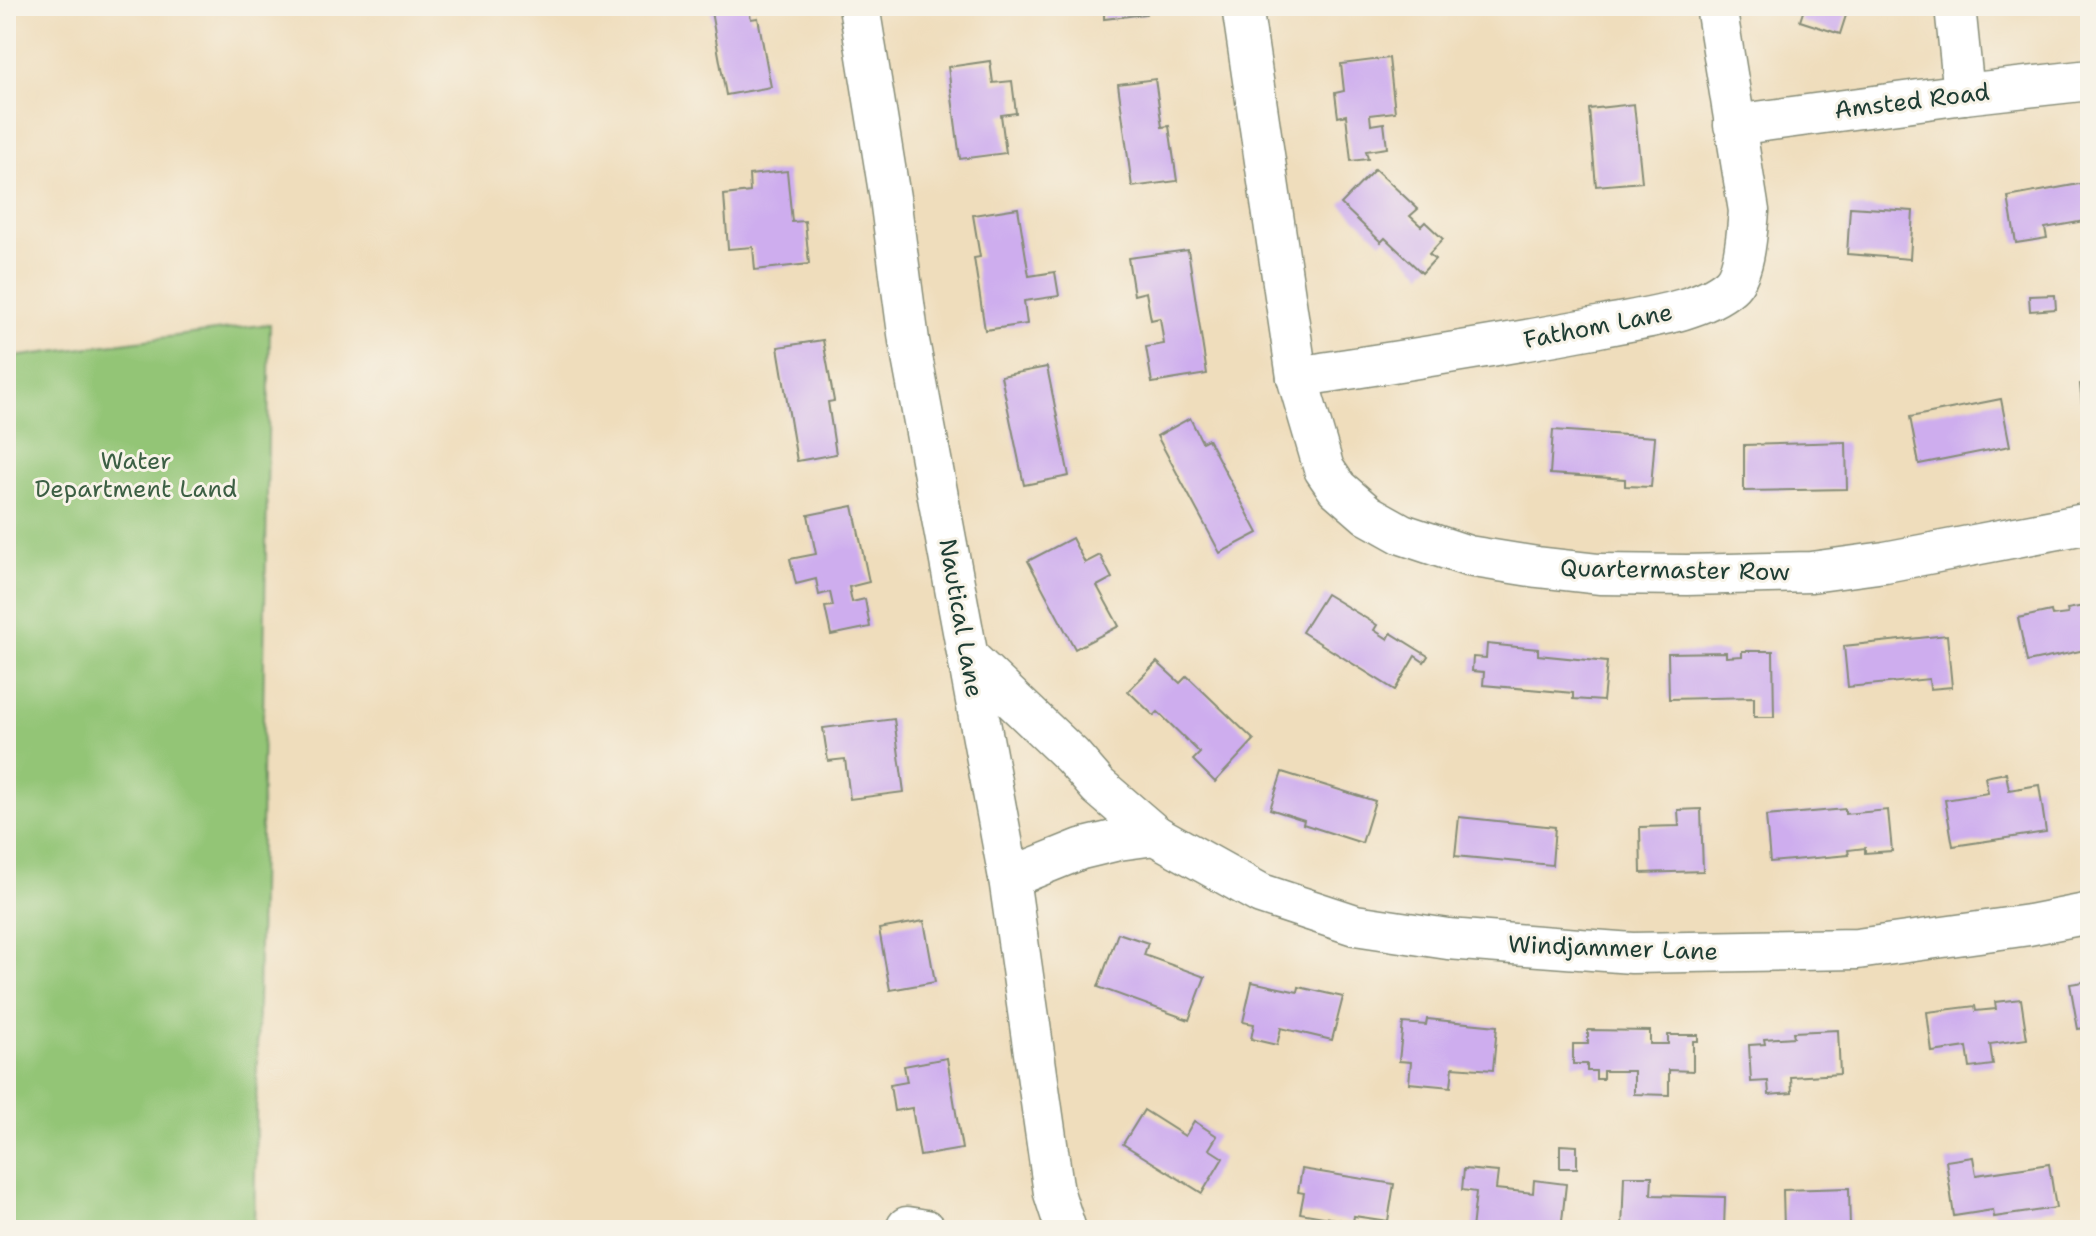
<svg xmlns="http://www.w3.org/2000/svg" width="2096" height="1236" font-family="'Shantell Sans',sans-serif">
<rect width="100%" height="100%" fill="#f7f3e8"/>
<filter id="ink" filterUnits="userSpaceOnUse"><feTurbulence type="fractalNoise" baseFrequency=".0125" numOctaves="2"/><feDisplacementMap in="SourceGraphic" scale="16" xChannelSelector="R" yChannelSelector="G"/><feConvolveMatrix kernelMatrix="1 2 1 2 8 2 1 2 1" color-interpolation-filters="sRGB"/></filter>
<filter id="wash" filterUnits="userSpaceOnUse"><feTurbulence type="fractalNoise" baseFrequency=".006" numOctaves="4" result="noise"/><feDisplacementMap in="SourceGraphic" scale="32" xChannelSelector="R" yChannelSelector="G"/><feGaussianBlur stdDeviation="1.8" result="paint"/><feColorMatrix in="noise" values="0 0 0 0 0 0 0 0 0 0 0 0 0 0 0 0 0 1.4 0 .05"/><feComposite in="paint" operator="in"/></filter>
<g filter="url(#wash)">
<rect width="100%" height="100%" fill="#efddbc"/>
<polygon fill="#93c576" stroke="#598155" stroke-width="2" points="270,324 254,1230 6,1230 6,358"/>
<g id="blocks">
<g fill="#ceadee">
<polygon points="710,6 748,6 751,19 758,18 771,87 726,95"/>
<polygon points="1087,6 1145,6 1146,14 1104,19 1104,12 1088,14"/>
<polygon points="1805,6 1849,6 1840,34 1800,21"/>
<polygon points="1389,58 1395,112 1370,115 1371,125 1384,123 1387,148 1366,151 1368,159 1351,161 1346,115 1338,117 1335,93 1344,91 1341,64"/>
<polygon points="990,61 993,83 1012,81 1016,113 1001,115 1006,153 960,159 948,67"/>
<polygon points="1155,79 1162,127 1169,126 1177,181 1132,187 1118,84"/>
<polygon points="1634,104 1642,182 1596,186 1589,109"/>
<polygon points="1375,169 1418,209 1410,216 1421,226 1425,222 1443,239 1429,254 1435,259 1422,273 1385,238 1381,242 1341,204"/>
<polygon points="787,171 792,222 805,221 809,264 755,270 753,247 728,249 724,195 750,192 749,175"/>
<polygon points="2090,182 2090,220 2045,228 2047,238 2016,243 2008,197"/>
<polygon points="1850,207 1913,211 1910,259 1847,254"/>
<polygon points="1018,208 1029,276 1055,272 1059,296 1024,301 1027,324 985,330 974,258 980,257 973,215"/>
<polygon points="1188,250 1207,374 1152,383 1146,347 1164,344 1160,318 1151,320 1146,292 1134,295 1128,258"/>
<polygon points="2055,295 2056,309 2030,311 2029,296"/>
<polygon points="823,340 834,401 828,402 836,454 797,461 778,347"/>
<polygon points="1047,367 1069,476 1024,485 1001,376"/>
<polygon points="2090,382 2090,434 2085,435 2080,384"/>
<polygon points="2001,399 2010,446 1919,464 1910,417"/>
<polygon points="1190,418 1202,442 1208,439 1258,533 1220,553 1157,436"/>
<polygon points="1553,430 1655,437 1651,487 1625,486 1625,479 1550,474"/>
<polygon points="1846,442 1847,489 1744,491 1744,445"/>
<polygon points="853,506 869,582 849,587 852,602 865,599 870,627 831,635 825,607 833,606 830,592 819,595 816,579 796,584 790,559 816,554 808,515"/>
<polygon points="1072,538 1085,563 1100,555 1112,578 1097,586 1119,626 1075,649 1028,561"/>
<polygon points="1326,594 1377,625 1374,630 1388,639 1391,633 1428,656 1424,662 1415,656 1395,690 1302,632"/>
<polygon points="2090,605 2090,649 2027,662 2018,618 2051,611 2052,616 2068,614 2067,609"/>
<polygon points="1947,635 1952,687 1930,689 1929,679 1848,687 1844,646"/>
<polygon points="1487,644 1538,649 1538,655 1607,662 1603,701 1573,699 1573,693 1483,685 1484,672 1472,671 1473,657 1486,658"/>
<polygon points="1742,651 1773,651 1774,717 1754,717 1754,697 1669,699 1668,653 1726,652 1726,657 1742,656"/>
<polygon points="1157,662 1180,683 1187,676 1254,740 1215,782 1193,760 1200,753 1158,712 1154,716 1128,691"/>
<polygon points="894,719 904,792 850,799 845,759 828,761 823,728"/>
<polygon points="1282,772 1375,801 1362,843 1303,824 1304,820 1270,809"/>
<polygon points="2006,773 2009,790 2039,785 2046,832 1953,846 1945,800 1988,793 1985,777"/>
<polygon points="1701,809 1703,871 1641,873 1640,827 1679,826 1678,810"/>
<polygon points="1845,809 1845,814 1888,810 1892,851 1865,853 1865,848 1848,850 1849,855 1770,862 1766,816"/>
<polygon points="1459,817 1555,827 1552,865 1455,856"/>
<polygon points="924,921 935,982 890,990 879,929"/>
<polygon points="1118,933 1148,943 1144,955 1205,977 1189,1020 1098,987"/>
<polygon points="2090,981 2090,1027 2078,1029 2070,984"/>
<polygon points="1252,982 1298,992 1299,987 1343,997 1332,1040 1281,1028 1277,1045 1251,1039 1254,1024 1243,1022"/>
<polygon points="2021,999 2027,1039 1990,1044 1993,1065 1970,1068 1967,1047 1932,1052 1927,1012 1975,1006 1976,1011 1996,1009 1995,1002"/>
<polygon points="1427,1019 1497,1026 1493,1070 1453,1067 1451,1087 1409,1083 1411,1062 1399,1061 1403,1023 1426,1025"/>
<polygon points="1588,1030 1650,1031 1650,1044 1668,1044 1668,1035 1698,1035 1698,1041 1693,1041 1693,1071 1669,1070 1669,1095 1634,1094 1634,1071 1603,1071 1603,1079 1596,1079 1596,1071 1587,1071 1587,1064 1573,1064 1573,1044 1588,1044"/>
<polygon points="1838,1030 1840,1074 1791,1077 1792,1093 1769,1095 1768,1081 1751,1082 1749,1045 1765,1044 1764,1039 1794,1037 1793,1032"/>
<polygon points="947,1058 962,1149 920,1156 912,1108 894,1111 890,1085 907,1082 904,1066"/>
<polygon points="1144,1110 1185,1136 1194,1121 1217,1136 1209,1149 1223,1158 1202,1193 1123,1144"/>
<polygon points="1560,1145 1577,1146 1577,1168 1560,1168"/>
<polygon points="1973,1157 1976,1175 2049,1164 2056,1208 1994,1217 1993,1210 1954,1216 1946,1161"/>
<polygon points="1302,1169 1394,1184 1388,1221 1354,1216 1353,1222 1300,1213 1304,1193 1298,1192"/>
<polygon points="1464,1169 1498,1172 1496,1189 1533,1193 1534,1180 1566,1184 1561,1230 1472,1230 1476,1192 1462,1190"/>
<polygon points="1624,1176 1652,1176 1651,1195 1725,1197 1724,1230 1622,1230"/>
<polygon points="1849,1188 1850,1228 1784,1230 1783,1190"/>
</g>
</g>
</g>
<g filter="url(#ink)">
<use href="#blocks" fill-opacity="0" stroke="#878d78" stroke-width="2"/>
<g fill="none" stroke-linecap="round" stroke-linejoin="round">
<defs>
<g id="street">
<polyline points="859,6 890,198 909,341 1009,878 1054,1193 1066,1230"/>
<polyline points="1242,6 1297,377 1324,469 1337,488 1368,515 1402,534 1468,556 1537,567 1599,574 1687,575 1811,572 1885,562 2090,523"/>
<polyline points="1955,6 1964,94"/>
<polyline points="1734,125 1964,94 2090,80"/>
<path d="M1297 377C1399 361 1501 346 1603 326 1641 318 1700 312 1730 286 1745 273 1747 231 1749 211L1716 6"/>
<polyline points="968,657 1072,756 1098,786 1155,835"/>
<polyline points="1009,878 1081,849 1118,840 1155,835 1261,894 1355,925 1448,939 1632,953 1857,949 2029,925 2090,913"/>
<polyline points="907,1227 926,1230"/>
</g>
</defs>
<use href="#street" stroke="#878d78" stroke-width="43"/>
<use href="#street" stroke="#fff" stroke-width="40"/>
</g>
</g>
<g text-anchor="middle" stroke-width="6" stroke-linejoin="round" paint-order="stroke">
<g font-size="24" fill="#1f3d34" stroke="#f7f3e8">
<text transform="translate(1912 101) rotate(-7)" y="8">Amsted Road</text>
<text transform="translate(1598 326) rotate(-11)" y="8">Fathom Lane</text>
<text transform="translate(1675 570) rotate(1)" y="8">Quartermaster Row</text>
<text transform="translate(961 618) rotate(80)" y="8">Nautical Lane</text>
<text transform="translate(1613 948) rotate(2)" y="8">Windjammer Lane</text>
</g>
<g font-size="24" fill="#3c5f44" stroke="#f7f3e8">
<text x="136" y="469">Water<tspan x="136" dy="28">Department Land</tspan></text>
</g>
</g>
<rect width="2096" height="1236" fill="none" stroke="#f7f3e8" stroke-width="32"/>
</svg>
